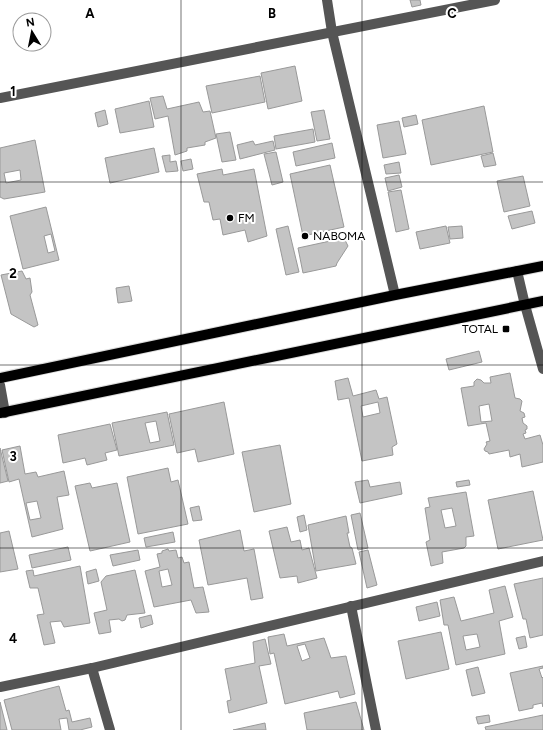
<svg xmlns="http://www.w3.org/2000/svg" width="543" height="730" font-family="Figtree,sans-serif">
<rect width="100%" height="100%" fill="#fff"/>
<g fill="#c4c4c4" stroke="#999" fill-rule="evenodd">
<polygon points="410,0 420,0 421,5 412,7"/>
<polygon points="295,66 302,101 268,109 261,73"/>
<polygon points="260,76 265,102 212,113 206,86"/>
<polygon points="163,96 167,109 199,102 203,112 210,111 216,138 205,142 205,145 187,148 187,151 175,155 168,116 155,119 150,98"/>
<polygon points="149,101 154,127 120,133 115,109"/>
<polygon points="484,106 493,152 431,165 422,120"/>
<polygon points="105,110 108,124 98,127 95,113"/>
<polygon points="324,110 330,139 317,141 311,112"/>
<polygon points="416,115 418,124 404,127 402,118"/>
<polygon points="399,121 406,154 383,158 377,125"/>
<polygon points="313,129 315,142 276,149 274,136"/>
<polygon points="230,132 236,160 222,162 216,134"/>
<path d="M35 140 45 192 4 199 0 197V148ZM20 170 21 180 6 183 4 173Z"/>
<polygon points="253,141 255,145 273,141 275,150 240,159 237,145"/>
<polygon points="332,143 335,158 296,166 293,152"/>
<polygon points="154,148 159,172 110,183 105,158"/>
<polygon points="276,152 283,182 272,185 264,154"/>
<polygon points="493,153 496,165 484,167 481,156"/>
<polygon points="170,155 170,162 176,161 178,171 166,172 162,156"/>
<polygon points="191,159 193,169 183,171 181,161"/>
<polygon points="399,162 401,173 386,174 384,165"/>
<polygon points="330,165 344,227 303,236 290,174"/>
<polygon points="222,169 223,175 254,169 267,236 248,242 245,230 223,235 220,219 213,220 209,202 204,202 197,174"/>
<polygon points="399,175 402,187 388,191 385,178"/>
<polygon points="523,176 530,206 504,212 497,181"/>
<polygon points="401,190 409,229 396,232 388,192"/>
<path d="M46 207 59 260 23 269 10 216ZM51 234 55 251 48 253 44 236Z"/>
<polygon points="532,211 535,223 512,229 508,216"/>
<polygon points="288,226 299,272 286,275 276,229"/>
<polygon points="446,226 450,243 420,249 416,232"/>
<polygon points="462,226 463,238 450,239 448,227"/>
<polygon points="344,238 348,246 337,263 336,266 303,273 298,248"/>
<polygon points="22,271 26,279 30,278 32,292 30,295 38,325 34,327 11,314 1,275"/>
<polygon points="129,286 132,301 118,303 116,288"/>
<polygon points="479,351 482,362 449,370 446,359"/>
<path d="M510 373 515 398 520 399 522 401 520 411 524 413 525 417 522 418 523 423 527 426V429L525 430 526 433 523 434 525 439 540 435 543 445V462L522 467 520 454 510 457 509 450 489 454 488 452 485 451 484 449 487 444 486 442 490 441 486 423 468 426 461 388 474 386V382L477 379 481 380 484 383H491L490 377ZM489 404 492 421 481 422 479 406Z"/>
<path d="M348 378 353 396 376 390 379 399 387 397 397 444 392 447 393 455 362 461 349 398 338 400 335 381ZM378 402 380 413 363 417 361 406Z"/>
<polygon points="224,402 234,454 198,462 195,449 177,453 169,414"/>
<path d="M167 412 174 445 119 456 112 423ZM156 421 160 441 150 443 145 423Z"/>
<polygon points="110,424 117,450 105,453 107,460 87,465 85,458 63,463 58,435"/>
<polygon points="280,445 291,504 254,512 242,452"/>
<path d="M20 446 25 474 36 472 38 477 64 471 69 495 57 497 63 529 32 537 19 479 9 482 2 450ZM37 501 41 518 30 520 26 503Z"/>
<polygon points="0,448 8,481 0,483"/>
<polygon points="168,468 171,482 178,480 188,524 138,534 127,477"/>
<polygon points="368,480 370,487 400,482 402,494 360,503 355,482"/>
<polygon points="469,480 470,485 457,487 456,482"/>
<polygon points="90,483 92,488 117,483 130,542 90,551 75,486"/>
<polygon points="533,491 543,540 498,549 488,500"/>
<path d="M466 492 474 536 466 537V546L464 548 442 552 443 563 431 566 426 542 430 540 425 508 430 507 428 498ZM452 508 456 526 445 528 441 510Z"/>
<polygon points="199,506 202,520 193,521 190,508"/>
<polygon points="360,513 368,548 358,550 351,515"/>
<polygon points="304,515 307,530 300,532 297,517"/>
<polygon points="346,516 349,533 347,533 350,547 352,548 356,564 316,571 308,525"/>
<polygon points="287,527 291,542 300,540 302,550 309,548 317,578 298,583 297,576 280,578 269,531"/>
<polygon points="240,530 244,551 254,549 263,598 251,600 247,578 208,585 199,540"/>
<polygon points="9,531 18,569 0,572 0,533"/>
<polygon points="173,532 175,542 146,547 144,538"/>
<polygon points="68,547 71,560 32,568 29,555"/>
<path d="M168 549 169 551 176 550 178 558 182 557 184 563 189 562 194 588 203 587 209 612 196 613 191 600 154 607 145 571 160 567 157 554 162 553V551ZM168 569 172 585 162 587 159 571Z"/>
<polygon points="138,550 140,560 113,566 110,555"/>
<polygon points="368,550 377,585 367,588 359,552"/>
<polygon points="80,566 90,623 64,627 61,621 50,622 55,643 44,645 37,615 44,614 38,588 30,588 26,571 33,570 34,576"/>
<polygon points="96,569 99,581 88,584 86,572"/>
<polygon points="135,570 145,613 127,615 125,620 122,621 119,619 109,620 111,632 99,634 94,613 107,610 101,582 106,576"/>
<polygon points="543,578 543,635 530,638 526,619 523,619 514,584"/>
<path d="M505 586 513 617 499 621 505 654 456 665 448 625H444L440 600 454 597 461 621 494 613 489 590ZM477 634 480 647 466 650 463 636Z"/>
<polygon points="437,602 440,616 419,621 416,607"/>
<polygon points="151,615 153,624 141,628 139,618"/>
<polygon points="441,632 449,669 406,679 398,641"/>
<path d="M284 634 287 646 324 638 331 658 346 656 355 694 340 698 338 691 285 704 274 653 270 654 268 637ZM305 644 310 658 302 661 297 646Z"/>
<polygon points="525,636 527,647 519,649 516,638"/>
<polygon points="265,639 271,664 259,666 267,703 229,713 227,701 231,700 225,669 255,663 253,642"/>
<polygon points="543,666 543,668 539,669 542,678 543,677 543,707 542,703 533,705 533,708 519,711 510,673"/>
<polygon points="478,667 485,693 472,696 466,670"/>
<polygon points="59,686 66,711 69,710 72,722 90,718 92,727 80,730 69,730 67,718 59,719 61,730 12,730 4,700"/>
<polygon points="0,702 7,730 0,730"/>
<polygon points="356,702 364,730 307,730 304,713"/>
<polygon points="489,715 490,722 478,724 476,717"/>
<polygon points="543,715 543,730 486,730 485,727"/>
<polygon points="265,723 266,730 233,730"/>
</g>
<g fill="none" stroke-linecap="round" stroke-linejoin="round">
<defs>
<g id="major">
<polyline points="0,378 395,295 543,266"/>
<polyline points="0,413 543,301"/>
</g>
</defs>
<use href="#major" stroke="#dbdbdb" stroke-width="12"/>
<g stroke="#555" stroke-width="10">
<polyline points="327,0 332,32 395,295"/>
<polyline points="0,98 495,0"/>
<polyline points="517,271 525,305 543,369"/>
<polyline points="0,385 5,413"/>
<polyline points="351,606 376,730"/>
<polyline points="92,668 110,730"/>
<polyline points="0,687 92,668 543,561"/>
</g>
<use href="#major" stroke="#000" stroke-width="10"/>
</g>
<path fill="none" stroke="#000" stroke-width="1" stroke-opacity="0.55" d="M181 0V730M362 0V730M0 182H543M0 365H543M0 548H543"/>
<g fill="#000" stroke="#fff" stroke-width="1.5">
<circle cx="230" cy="218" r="4"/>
<circle cx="305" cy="236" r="4"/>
<rect x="502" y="325" width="8" height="8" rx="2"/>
</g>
<g text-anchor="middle" stroke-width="4" stroke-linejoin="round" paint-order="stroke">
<g font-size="12" fill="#000" stroke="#fff" text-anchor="start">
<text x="238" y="222">FM</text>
<text x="313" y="240">NABOMA</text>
<text x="498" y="333" text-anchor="end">TOTAL</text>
</g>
</g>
<g font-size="13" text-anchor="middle" font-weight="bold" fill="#000" stroke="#fff" stroke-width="4" stroke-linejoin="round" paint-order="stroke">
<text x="90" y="18">A</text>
<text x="272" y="18">B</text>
<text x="452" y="18">C</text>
<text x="13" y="96">1</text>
<text x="13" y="278">2</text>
<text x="13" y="461">3</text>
<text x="13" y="643">4</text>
</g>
<g transform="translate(32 32) rotate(350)"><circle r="19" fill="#ffffff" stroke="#999999"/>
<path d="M0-3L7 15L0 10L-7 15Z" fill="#000000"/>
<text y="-6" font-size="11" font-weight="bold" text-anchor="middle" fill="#000000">N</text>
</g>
</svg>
